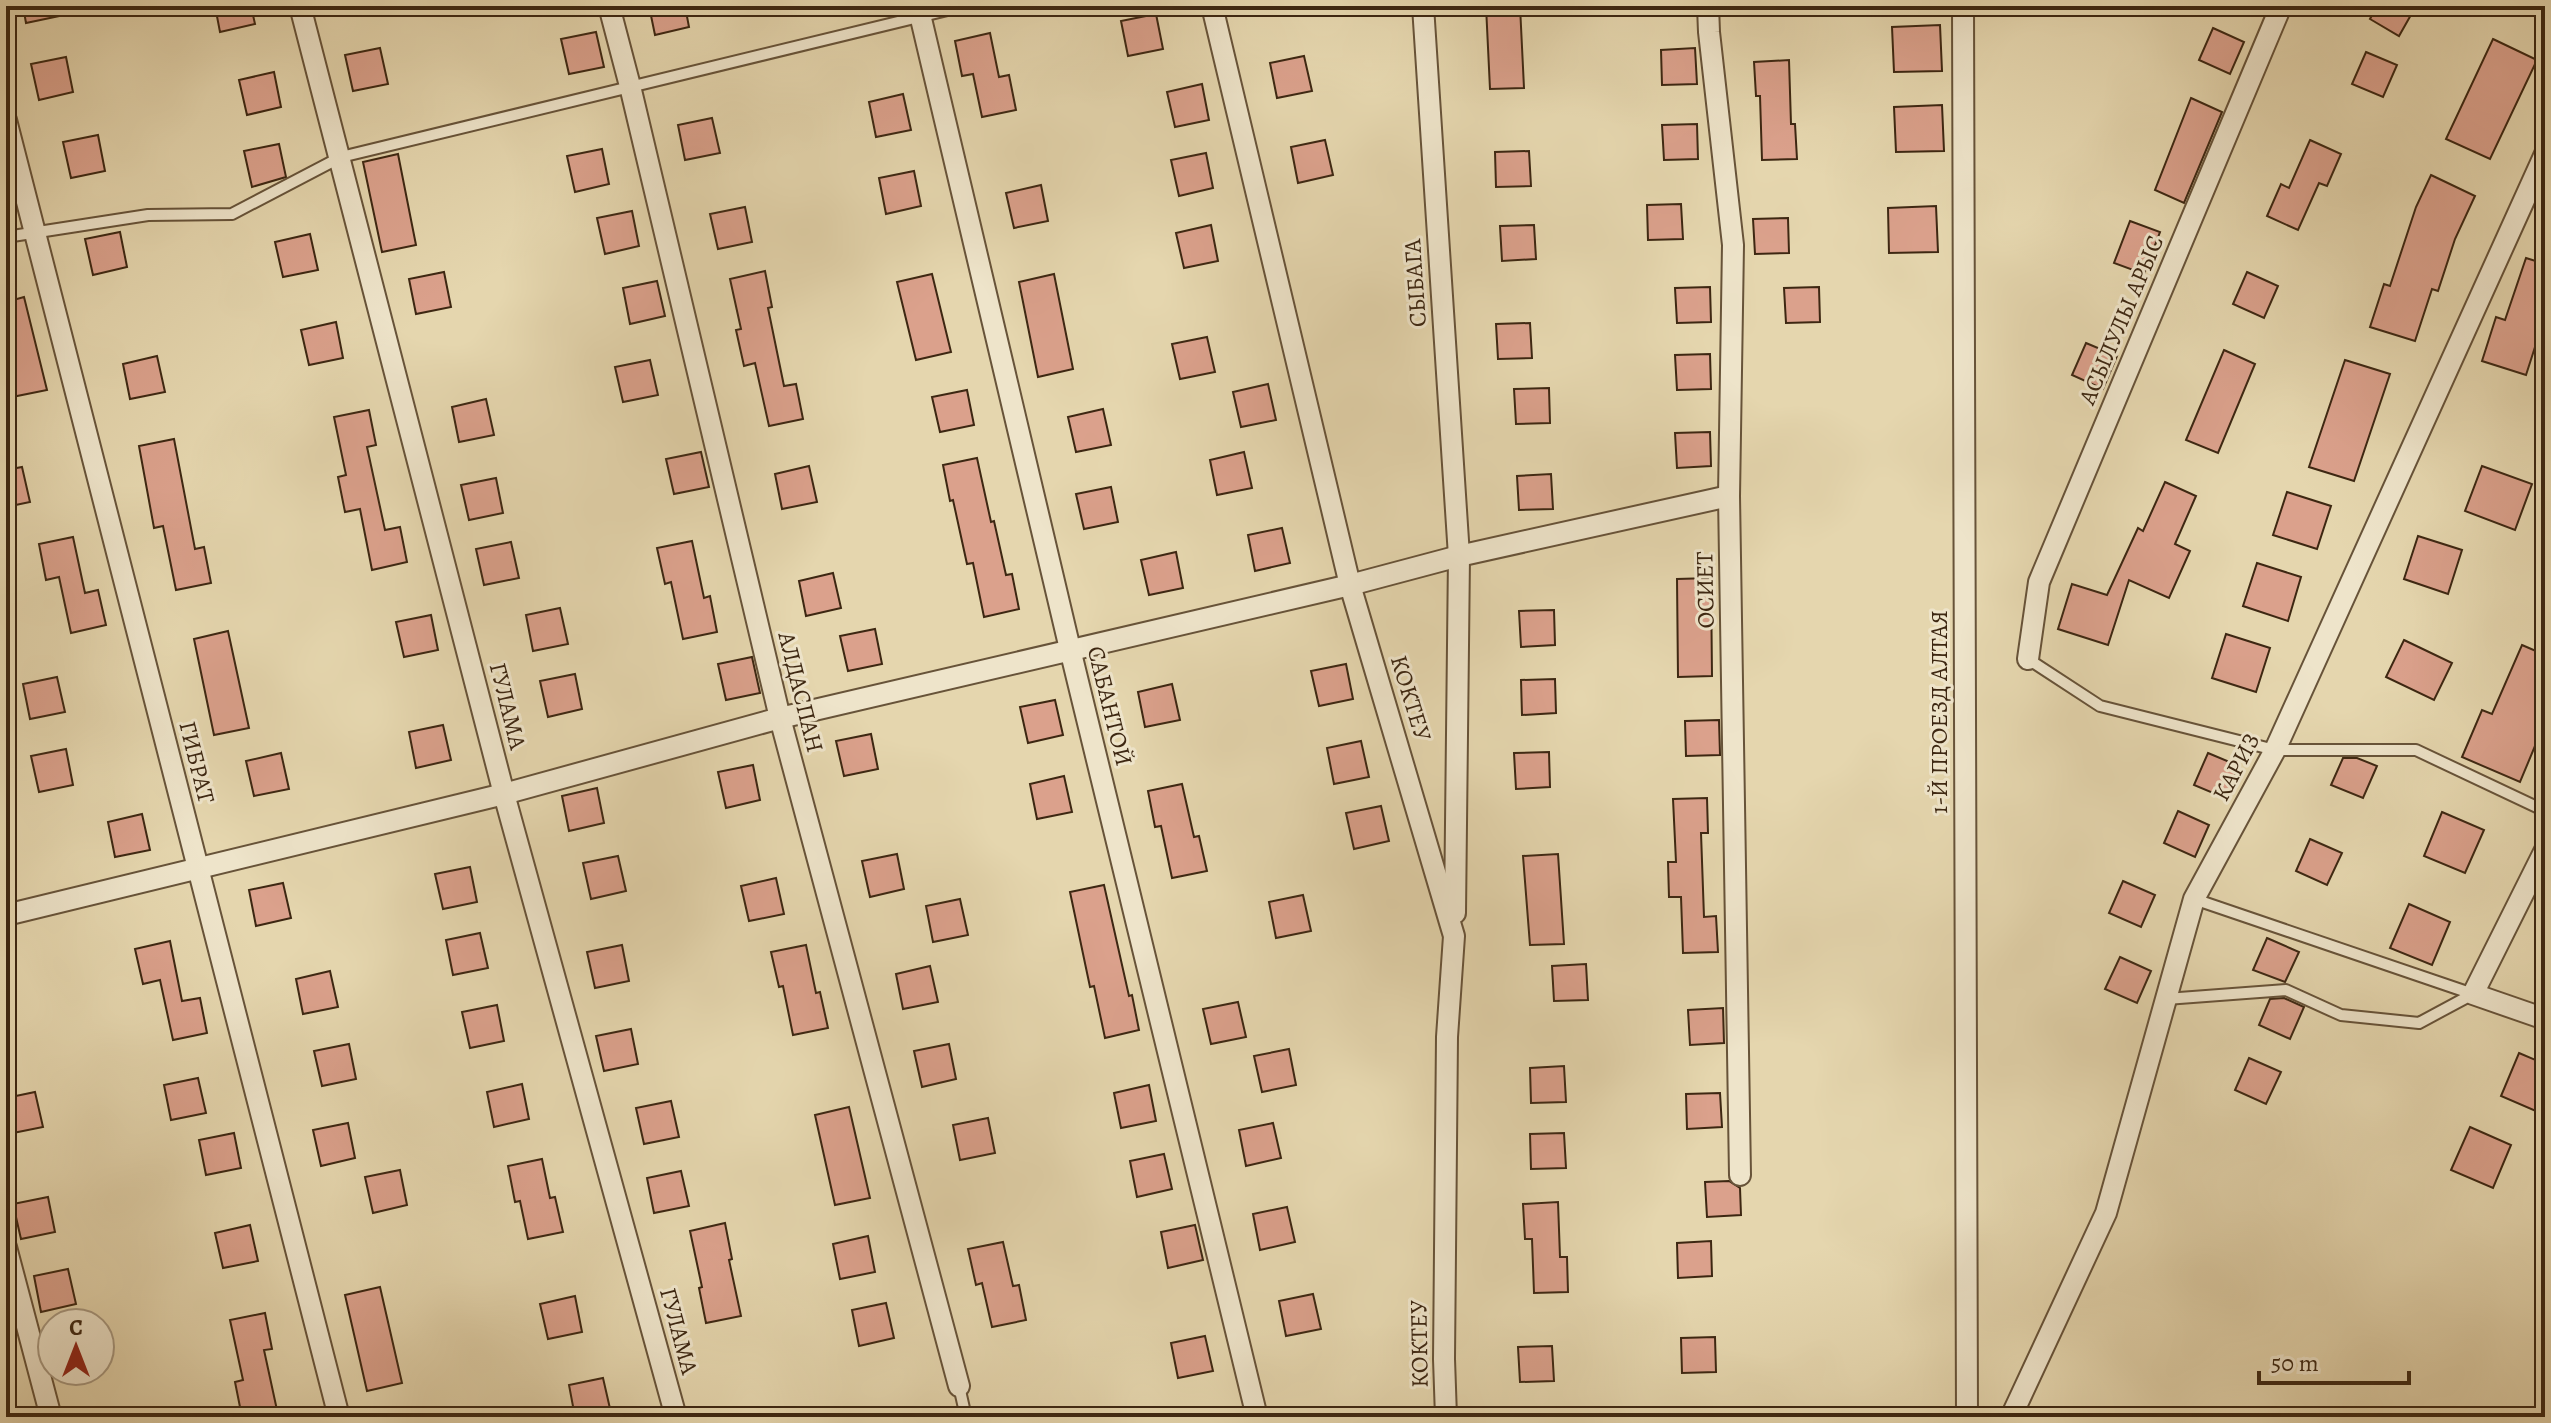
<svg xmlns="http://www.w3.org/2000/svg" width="2551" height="1423" font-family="Alegreya,serif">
<rect width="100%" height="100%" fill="#e5d6ae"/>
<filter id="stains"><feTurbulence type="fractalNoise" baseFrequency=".0025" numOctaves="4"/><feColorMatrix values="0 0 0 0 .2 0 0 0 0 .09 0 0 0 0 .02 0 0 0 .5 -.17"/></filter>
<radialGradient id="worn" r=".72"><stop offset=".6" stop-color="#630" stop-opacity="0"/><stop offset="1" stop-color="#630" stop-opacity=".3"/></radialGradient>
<g fill="#dba18c" stroke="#3d2712" stroke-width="2">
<polygon points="23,6 74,6 74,13 26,23"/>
<polygon points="215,6 251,6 255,24 220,32"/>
<polygon points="649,6 685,6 689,27 655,35"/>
<polygon points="1486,6 1520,6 1524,88 1490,89"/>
<polygon points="2377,6 2416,6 2399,36 2370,19"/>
<polygon points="1156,14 1163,49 1128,56 1121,21"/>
<polygon points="1940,25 1942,71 1894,72 1892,27"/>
<polygon points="2213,28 2244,42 2230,74 2199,60"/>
<polygon points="596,32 604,67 569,74 561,39"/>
<polygon points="990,33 999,77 1009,75 1016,110 982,117 973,74 962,76 955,41"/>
<polygon points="2493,39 2537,60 2490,159 2446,139"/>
<polygon points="380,48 388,84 353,91 345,55"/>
<polygon points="1695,48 1697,84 1662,85 1661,50"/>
<polygon points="2366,52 2397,65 2383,97 2352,84"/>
<polygon points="1304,56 1312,91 1277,98 1270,63"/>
<polygon points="66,57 73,92 39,100 31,64"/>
<polygon points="1789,60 1791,124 1795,124 1797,159 1762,160 1760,96 1756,96 1754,62"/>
<polygon points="274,72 281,107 247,115 239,80"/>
<polygon points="1202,84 1209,120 1175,127 1167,92"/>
<polygon points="903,94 911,130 876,137 869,102"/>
<polygon points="2191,98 2222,112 2184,203 2155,190"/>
<polygon points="1942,105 1944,151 1896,152 1894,107"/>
<polygon points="712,118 720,153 685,160 678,125"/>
<polygon points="1697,124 1698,159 1664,160 1662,125"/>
<polygon points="98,135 105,171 71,178 63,142"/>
<polygon points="1325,140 1333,175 1298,183 1291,147"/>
<polygon points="2310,140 2341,154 2327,186 2319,183 2298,230 2267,216 2281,184 2289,188"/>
<polygon points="279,144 286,177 252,187 244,151"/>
<polygon points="602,149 609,184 575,192 567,156"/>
<polygon points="1529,151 1531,186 1496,187 1495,152"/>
<polygon points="1206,153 1213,188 1179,196 1171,160"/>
<polygon points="398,154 416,245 382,252 363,162"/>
<polygon points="914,171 921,206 886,214 879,178"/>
<polygon points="2431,175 2475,196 2455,239 2438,291 2432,289 2415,341 2370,327 2384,284 2390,286 2416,207"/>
<polygon points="1041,185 1048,221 1014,228 1006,193"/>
<polygon points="1681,204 1683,239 1648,240 1647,205"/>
<polygon points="1936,206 1938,252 1889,253 1888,208"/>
<polygon points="745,207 752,242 718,249 710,214"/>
<polygon points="632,211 639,246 605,254 597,218"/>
<polygon points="1788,218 1789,253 1755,254 1753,219"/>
<polygon points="2130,221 2160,232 2144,274 2114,263"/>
<polygon points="1211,225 1218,261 1184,268 1176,233"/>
<polygon points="1534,225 1536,259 1502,261 1500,226"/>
<polygon points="120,232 127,267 93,275 85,239"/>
<polygon points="310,234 318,270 283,277 275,242"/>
<polygon points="2526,258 2545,264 2545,316 2526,375 2482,361 2496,317 2505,320"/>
<polygon points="765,271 772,307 768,308 784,386 796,384 803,419 769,426 755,363 744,366 736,330 741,329 730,279"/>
<polygon points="444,272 451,307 416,314 409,279"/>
<polygon points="2247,272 2278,286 2264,318 2233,304"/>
<polygon points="932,274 951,352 916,360 897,282"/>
<polygon points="1054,274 1073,369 1038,377 1019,282"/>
<polygon points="657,281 665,316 630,324 623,288"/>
<polygon points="1710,287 1711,322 1677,323 1675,288"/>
<polygon points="1819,287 1820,322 1786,323 1784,288"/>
<polygon points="24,297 47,390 12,397 6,368 6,302"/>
<polygon points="336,322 343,358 309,365 301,330"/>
<polygon points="1530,323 1532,358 1498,359 1496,324"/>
<polygon points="1207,337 1215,372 1180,379 1172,344"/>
<polygon points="2086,343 2117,356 2103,389 2072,375"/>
<polygon points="2224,350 2255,364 2218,453 2186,440"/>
<polygon points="1710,354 1711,389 1677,390 1675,355"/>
<polygon points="157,356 165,392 130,399 123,364"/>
<polygon points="650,360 658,395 623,402 615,367"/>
<polygon points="2345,360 2390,374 2354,481 2309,467"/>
<polygon points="1268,384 1276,420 1241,427 1233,392"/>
<polygon points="1549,388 1550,423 1516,424 1514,389"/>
<polygon points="967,390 974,425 940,432 932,397"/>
<polygon points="486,399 494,435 459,442 452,407"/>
<polygon points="1103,409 1111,445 1076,452 1068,417"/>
<polygon points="369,410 376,445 367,447 385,530 400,527 407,562 372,570 360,509 345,512 338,477 346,475 334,417"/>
<polygon points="1710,432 1711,466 1677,468 1675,433"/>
<polygon points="174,439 195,549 204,547 211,583 176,590 163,526 154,528 139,446"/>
<polygon points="701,452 709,487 674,494 666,459"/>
<polygon points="1244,452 1252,488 1217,495 1210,460"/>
<polygon points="977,458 991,522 994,521 1006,575 1012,574 1019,609 984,617 973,563 967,564 953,500 950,501 943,465"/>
<polygon points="809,466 817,502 782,509 775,474"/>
<polygon points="2482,466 2532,484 2515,530 2465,511"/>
<polygon points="22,467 30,502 6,507 6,470"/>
<polygon points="1551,474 1553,509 1519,510 1517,476"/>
<polygon points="496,478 503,513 469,520 461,485"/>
<polygon points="2165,482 2196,496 2175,544 2190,551 2169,598 2129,580 2108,645 2058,629 2072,584 2107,595 2138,528 2143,531"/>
<polygon points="1111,487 1118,522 1084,529 1076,494"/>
<polygon points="2287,492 2331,506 2317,549 2273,535"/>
<polygon points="1282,528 1290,563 1255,571 1248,535"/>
<polygon points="2418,536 2462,550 2448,594 2404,579"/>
<polygon points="73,537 85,593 98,590 106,625 71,633 59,577 46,580 39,544"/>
<polygon points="692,541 704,598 710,596 717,632 683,639 671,582 665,584 657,548"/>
<polygon points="511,542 519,578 484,585 476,549"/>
<polygon points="1176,552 1183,588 1149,595 1141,560"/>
<polygon points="2257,563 2301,577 2288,621 2243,606"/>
<polygon points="833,573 841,608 806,616 799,581"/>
<polygon points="1711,578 1712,676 1678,677 1677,579"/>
<polygon points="560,608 568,644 533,651 526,615"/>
<polygon points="1554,610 1555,645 1521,647 1519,611"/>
<polygon points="431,615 438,650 404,657 396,622"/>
<polygon points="875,629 882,664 848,671 840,636"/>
<polygon points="228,631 249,728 214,735 194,639"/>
<polygon points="2226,634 2270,648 2256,692 2212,678"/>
<polygon points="2404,640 2452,663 2434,700 2386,677"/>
<polygon points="2522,645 2545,655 2545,722 2520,782 2462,757 2482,710 2492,714"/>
<polygon points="752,657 760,693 726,700 718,664"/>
<polygon points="1346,664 1353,699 1319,706 1311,671"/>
<polygon points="575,674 582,709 548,717 540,681"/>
<polygon points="57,677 65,712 30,719 23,684"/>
<polygon points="1555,679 1556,713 1522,715 1521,680"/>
<polygon points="1172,684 1180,720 1145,727 1138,692"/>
<polygon points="1055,700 1063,735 1028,743 1020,707"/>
<polygon points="1719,720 1720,755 1686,756 1685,721"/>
<polygon points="443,725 451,760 416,768 409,732"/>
<polygon points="871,734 878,769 844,776 836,741"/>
<polygon points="1361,741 1369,777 1334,784 1327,748"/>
<polygon points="66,749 73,785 39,792 31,756"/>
<polygon points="1549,752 1550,787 1516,789 1514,753"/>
<polygon points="281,753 289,789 254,796 246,761"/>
<polygon points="2208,753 2239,766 2225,798 2194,785"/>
<polygon points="2343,758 2357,758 2377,766 2363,798 2331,785"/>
<polygon points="753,765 760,800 726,808 718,772"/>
<polygon points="1064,776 1072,812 1037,819 1030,784"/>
<polygon points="1182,784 1194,837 1199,836 1207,871 1172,878 1161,826 1155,827 1148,791"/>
<polygon points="597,788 604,823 569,831 562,796"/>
<polygon points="1707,798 1708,833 1701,833 1704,917 1716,916 1718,952 1683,953 1681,897 1669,897 1668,862 1676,862 1673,799"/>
<polygon points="1381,806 1389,841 1354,849 1346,813"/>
<polygon points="2178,811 2209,825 2195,857 2164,843"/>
<polygon points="2442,812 2484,830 2465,873 2424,856"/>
<polygon points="142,814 150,850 115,857 108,822"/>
<polygon points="2310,839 2342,853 2327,885 2296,871"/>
<polygon points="897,854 904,889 870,897 862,861"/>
<polygon points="1558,854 1564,944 1530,945 1523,856"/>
<polygon points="618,856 626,891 591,899 583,863"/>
<polygon points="470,867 477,902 443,909 435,874"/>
<polygon points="776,878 784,914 749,921 741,886"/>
<polygon points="2123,881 2155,895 2141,927 2109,913"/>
<polygon points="283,883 291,918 256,926 249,890"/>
<polygon points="1104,885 1129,996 1132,995 1139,1030 1105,1038 1094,986 1090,987 1070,892"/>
<polygon points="1303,895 1311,931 1276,938 1269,902"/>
<polygon points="960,899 968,935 933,942 926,906"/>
<polygon points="2409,904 2450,922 2432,965 2390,948"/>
<polygon points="480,933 488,968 453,975 446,940"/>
<polygon points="2267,938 2299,952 2285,982 2253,970"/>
<polygon points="170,941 182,1001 200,998 207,1033 173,1040 160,980 143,984 135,949"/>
<polygon points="622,945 629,981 595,988 587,952"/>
<polygon points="806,945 816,993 820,992 828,1028 793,1035 783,986 779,987 771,952"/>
<polygon points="2120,957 2151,971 2137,1003 2105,989"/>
<polygon points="1586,964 1588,1000 1554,1001 1552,966"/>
<polygon points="930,966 938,1002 903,1009 896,974"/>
<polygon points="330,971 338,1007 303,1014 296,979"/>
<polygon points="2284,998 2304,1007 2290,1039 2259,1025 2270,999"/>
<polygon points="1238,1002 1246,1037 1211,1044 1203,1009"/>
<polygon points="497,1005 504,1041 470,1048 462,1012"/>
<polygon points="1723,1008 1724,1043 1690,1045 1688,1010"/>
<polygon points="631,1029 638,1064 604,1071 596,1036"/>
<polygon points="349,1044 356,1079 322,1086 314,1051"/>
<polygon points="949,1044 956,1079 922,1087 914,1051"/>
<polygon points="1289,1049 1296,1085 1262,1092 1254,1056"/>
<polygon points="2519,1053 2545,1064 2545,1115 2501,1096"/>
<polygon points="2249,1058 2281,1072 2266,1104 2235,1090"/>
<polygon points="1564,1066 1566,1102 1531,1103 1530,1068"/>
<polygon points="198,1078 206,1113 171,1120 164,1085"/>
<polygon points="522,1084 529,1119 494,1127 487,1092"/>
<polygon points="1149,1085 1156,1121 1121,1128 1114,1093"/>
<polygon points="35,1092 43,1127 8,1134 6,1098"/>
<polygon points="1720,1093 1722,1127 1687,1129 1686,1094"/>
<polygon points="671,1101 679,1137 644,1144 636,1108"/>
<polygon points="849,1107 870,1198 835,1205 815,1115"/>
<polygon points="988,1118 995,1153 960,1160 953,1125"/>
<polygon points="348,1123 355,1158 321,1166 313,1130"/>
<polygon points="1273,1123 1281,1158 1246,1166 1239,1130"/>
<polygon points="2470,1127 2511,1145 2493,1188 2451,1170"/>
<polygon points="234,1133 241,1168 206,1175 199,1140"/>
<polygon points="1564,1133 1566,1168 1531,1169 1530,1134"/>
<polygon points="1164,1154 1172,1189 1137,1197 1130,1161"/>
<polygon points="542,1159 550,1198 555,1197 563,1232 528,1239 520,1201 515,1202 508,1166"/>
<polygon points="400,1170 407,1205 373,1213 365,1177"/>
<polygon points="681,1171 689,1206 654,1213 647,1178"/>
<polygon points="1729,1181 1740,1188 1741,1215 1707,1217 1705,1182"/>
<polygon points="48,1197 55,1232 21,1239 13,1204"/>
<polygon points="1558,1202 1560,1257 1567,1257 1568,1292 1534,1293 1532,1239 1525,1239 1523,1204"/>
<polygon points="1287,1207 1295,1242 1260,1250 1253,1214"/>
<polygon points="725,1223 732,1259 729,1260 741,1316 706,1323 699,1288 702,1287 690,1231"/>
<polygon points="250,1225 258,1261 223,1268 215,1233"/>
<polygon points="1195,1225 1203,1260 1168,1268 1161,1232"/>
<polygon points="868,1236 875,1272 840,1279 833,1244"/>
<polygon points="1711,1241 1712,1276 1678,1278 1677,1243"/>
<polygon points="1003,1242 1013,1286 1019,1285 1026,1320 992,1327 982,1283 976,1285 968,1249"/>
<polygon points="68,1269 76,1304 41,1312 34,1276"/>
<polygon points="380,1287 402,1383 367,1391 345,1295"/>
<polygon points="1313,1294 1321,1329 1286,1336 1279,1301"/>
<polygon points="575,1296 582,1332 548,1339 540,1304"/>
<polygon points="886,1303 894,1338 859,1346 852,1310"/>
<polygon points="265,1313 272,1349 264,1350 277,1410 242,1417 235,1382 243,1380 230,1320"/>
<polygon points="1205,1336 1213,1371 1178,1378 1171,1343"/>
<polygon points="1715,1337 1716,1372 1682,1373 1681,1338"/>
<polygon points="1552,1346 1554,1381 1520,1382 1518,1347"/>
<polygon points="603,1378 611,1413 575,1417 569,1385"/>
</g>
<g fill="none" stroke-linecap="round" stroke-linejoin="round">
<defs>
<g id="lane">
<polyline points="6,237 148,215 232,214 341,157 964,6"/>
<polyline points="2028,659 2100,706 2275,750 2416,750 2545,811"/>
<polyline points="2194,899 2473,994"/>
<polyline points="2166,999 2286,990 2341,1015 2419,1023 2473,994"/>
<polyline points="959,1386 966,1417"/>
</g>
<g id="street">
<polyline points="300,6 504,794 676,1417"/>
<polyline points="609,6 630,86 780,718 959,1386"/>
<polyline points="918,6 1070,649 1257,1417"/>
<polyline points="1212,6 1350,585 1454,936 1447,1037 1444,1359 1446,1417"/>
<polyline points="1423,6 1459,556 1455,913"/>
<polyline points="1708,6 1709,32 1733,245 1729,496 1740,1175"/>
<polyline points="1963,6 1967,1417"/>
<polyline points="6,120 339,1417"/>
<polyline points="2028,659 2039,582 2281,6"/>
<polyline points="2545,850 2473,994 2545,1019"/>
<polyline points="6,915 504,794 780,718 1350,585 1459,556 1729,496"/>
<polyline points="6,1247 51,1417"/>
<polyline points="2011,1417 2106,1213 2194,899 2275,750 2545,154"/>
</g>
</defs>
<use href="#lane" stroke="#675339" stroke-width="14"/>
<use href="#street" stroke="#675339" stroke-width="24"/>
<use href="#lane" stroke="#eee4ca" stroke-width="10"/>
<use href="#street" stroke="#eee4ca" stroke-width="20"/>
</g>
<g text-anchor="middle" stroke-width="6" stroke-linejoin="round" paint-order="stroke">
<g font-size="24" fill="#3d2712" stroke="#eee4ca">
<text transform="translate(1415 283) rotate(-94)" y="8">СЫБАГА</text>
<text transform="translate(2121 320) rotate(-67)" y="8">АСЫЛУЛЫ АРЫС</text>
<text transform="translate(1705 590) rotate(-91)" y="8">ОСИЕТ</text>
<text transform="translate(801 692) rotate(76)" y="8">АЛДАСПАН</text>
<text transform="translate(1411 698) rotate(73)" y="8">КОКТЕУ</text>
<text transform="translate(508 706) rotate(76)" y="8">ГУЛАМА</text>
<text transform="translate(1110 706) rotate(76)" y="8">САБАНТОЙ</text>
<text transform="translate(1939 712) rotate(-90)" y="8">1-Й ПРОЕЗД АЛТАЯ</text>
<text transform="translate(197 762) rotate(76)" y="8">ГИБРАТ</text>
<text transform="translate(2236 767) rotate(-62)" y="8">КАРИЗ</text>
<text transform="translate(679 1331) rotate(75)" y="8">ГУЛАМА</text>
<text transform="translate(1419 1344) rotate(-91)" y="8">КОКТЕУ</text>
</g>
</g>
<rect width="2551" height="1423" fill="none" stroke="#e5d6ae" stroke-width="32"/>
<rect x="8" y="8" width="2535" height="1407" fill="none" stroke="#3d2712" stroke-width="4"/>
<rect x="16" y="16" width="2519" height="1391" fill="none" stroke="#3d2712" stroke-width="2"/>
<g transform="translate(76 1347)"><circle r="38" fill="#eee4ca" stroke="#a79880" stroke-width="2"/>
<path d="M0-6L14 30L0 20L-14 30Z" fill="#8f2418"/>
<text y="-12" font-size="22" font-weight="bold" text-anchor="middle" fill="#3d2712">С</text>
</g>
<path d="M2259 1371v12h150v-12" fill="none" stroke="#3d2712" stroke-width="4"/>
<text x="2271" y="1371" font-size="24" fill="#3d2712" stroke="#eee4ca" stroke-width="6" paint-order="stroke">50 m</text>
<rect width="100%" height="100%" filter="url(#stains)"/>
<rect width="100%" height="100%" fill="url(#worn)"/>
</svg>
